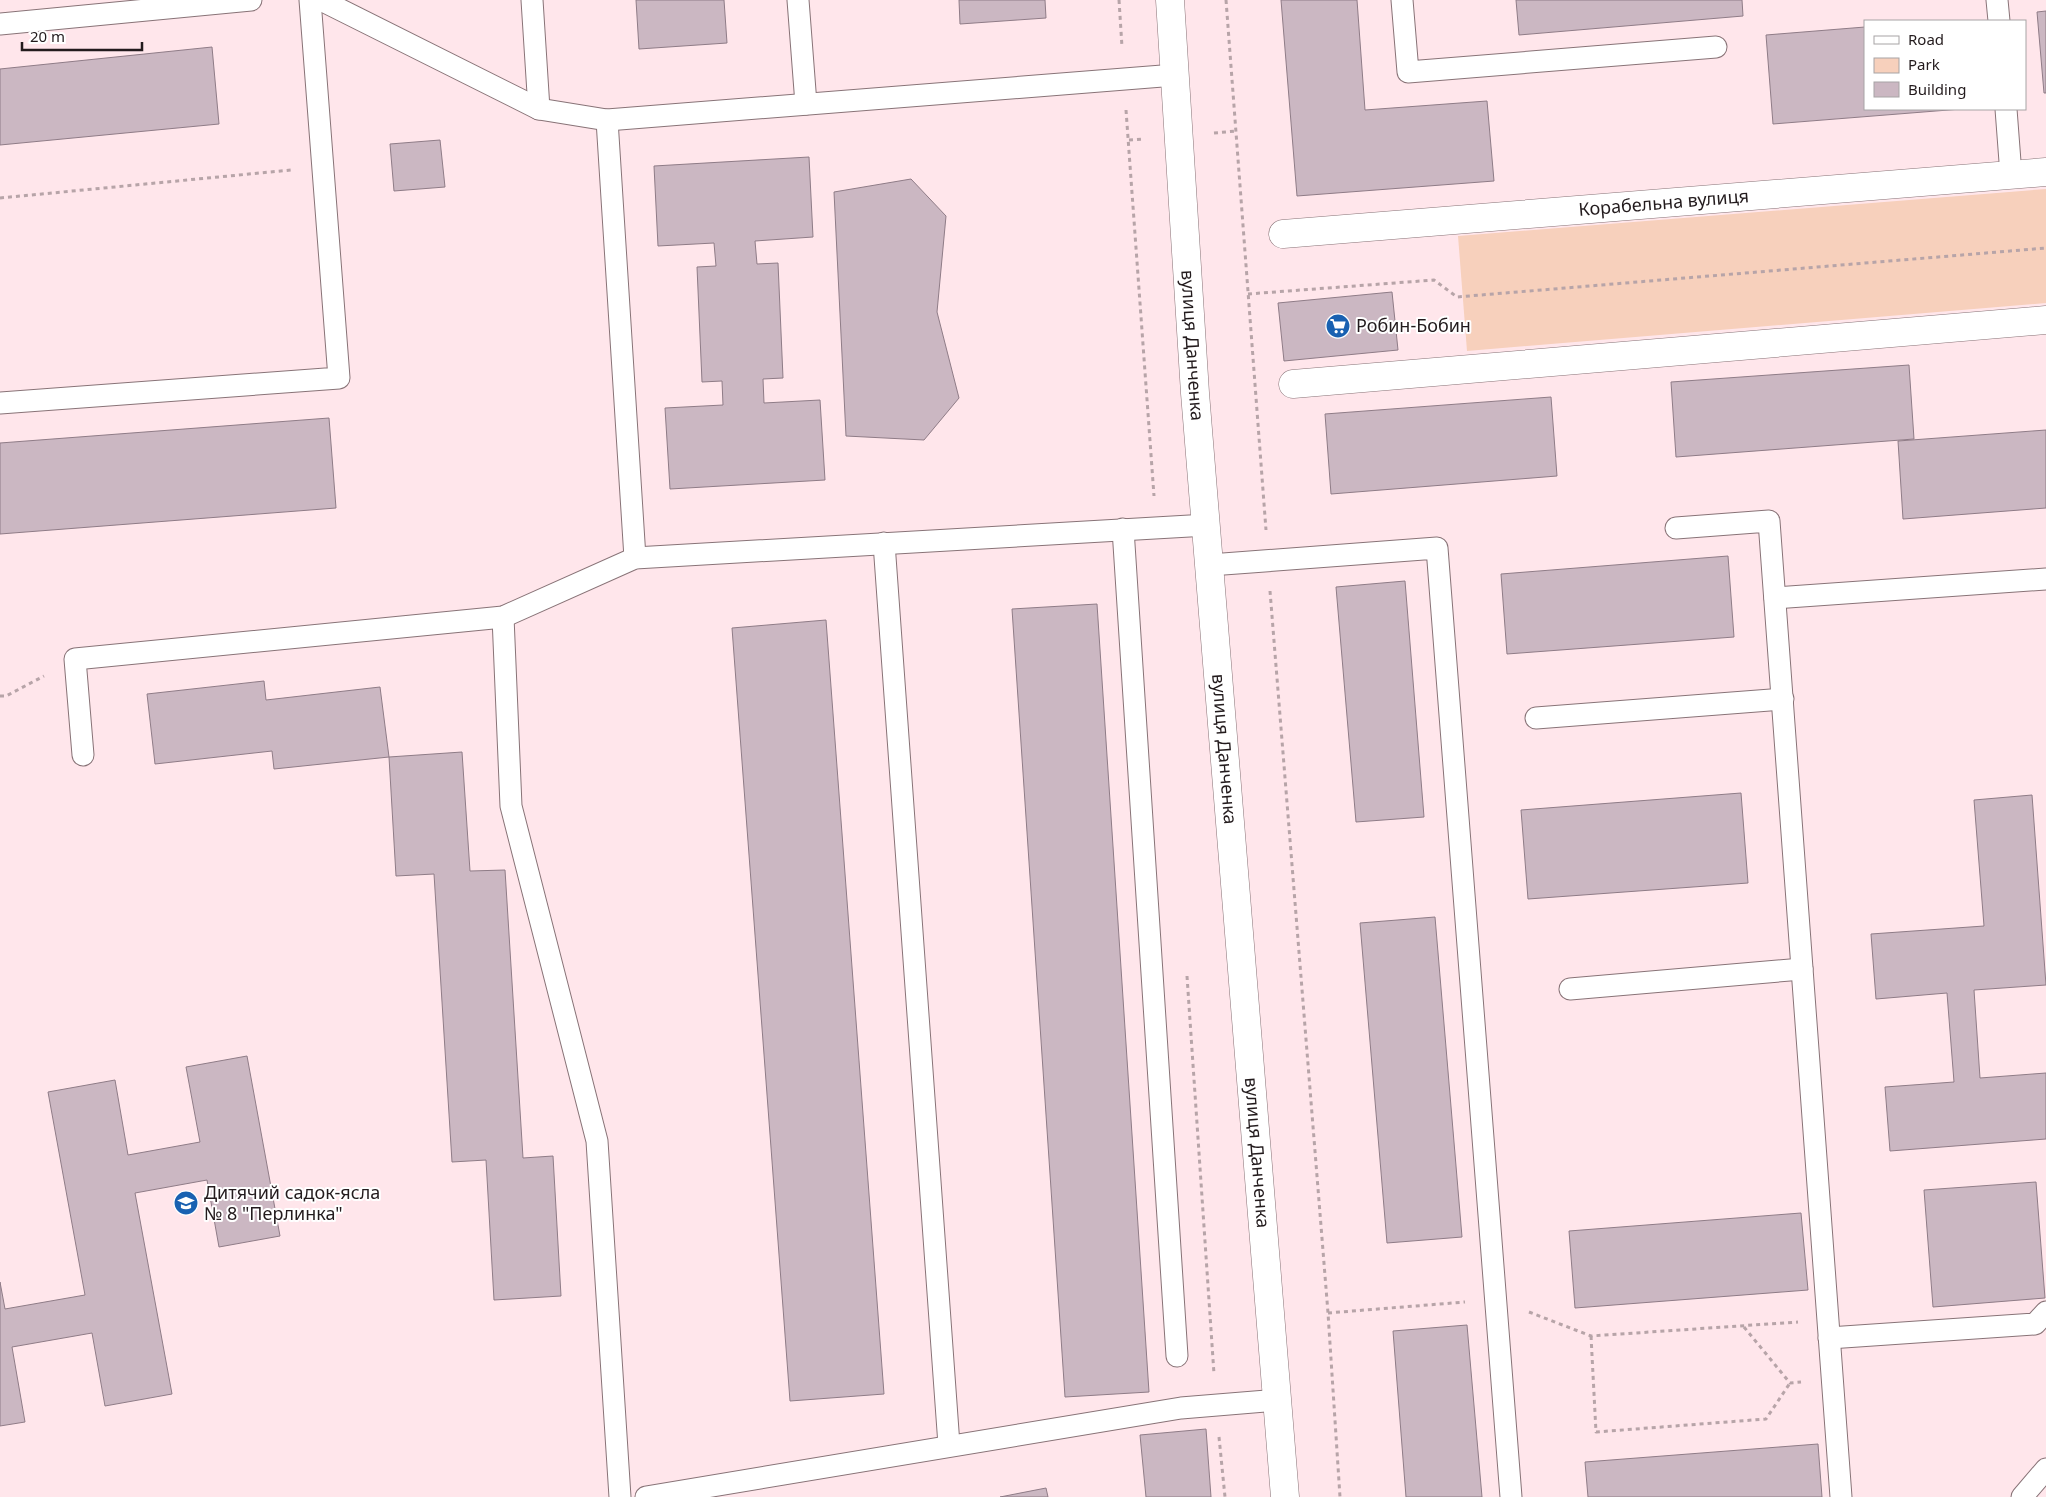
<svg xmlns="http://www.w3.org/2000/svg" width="2046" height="1497" font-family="'Noto Sans',sans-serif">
<rect width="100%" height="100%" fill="#ffe6eb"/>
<polygon fill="#f7d0bc" points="2046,189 2046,303 1467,351 1458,236"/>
<g fill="#cbb7c2" stroke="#8f7c87">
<polygon points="636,0 724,0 727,43 639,49"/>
<polygon points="959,0 1045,0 1046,18 960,24"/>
<polygon points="1281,0 1357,0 1365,110 1487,101 1494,181 1297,196"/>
<polygon points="1516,0 1742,0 1743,16 1519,35"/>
<polygon points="2046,11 2046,93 2044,93 2037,12"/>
<polygon points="1865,27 1865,109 1961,109 1773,124 1766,35"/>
<polygon points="212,47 219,124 0,145 0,69"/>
<polygon points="440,140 445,187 394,191 390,144"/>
<polygon points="809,157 813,237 755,241 757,264 778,263 783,378 763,379 764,403 820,400 825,480 670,489 665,408 723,405 722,381 702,382 697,267 716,266 714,243 658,246 654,166"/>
<polygon points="911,179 946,216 937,312 959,398 924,440 846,436 834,192"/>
<polygon points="1392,292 1398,350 1284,361 1278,303"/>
<polygon points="1909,365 1914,439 1676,457 1671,382"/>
<polygon points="1551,397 1557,476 1331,494 1325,414"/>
<polygon points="329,418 336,508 0,534 0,443"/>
<polygon points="2046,430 2046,508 1903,519 1898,441"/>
<polygon points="1728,556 1734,637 1507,654 1501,574"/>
<polygon points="1405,581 1424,817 1356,822 1336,587"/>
<polygon points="1097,604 1149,1392 1065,1397 1012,609"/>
<polygon points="826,620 884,1394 790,1401 732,628"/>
<polygon points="264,681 266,700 380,687 389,757 274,769 272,751 155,764 147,694"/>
<polygon points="462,752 470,871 505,870 523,1158 553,1156 561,1296 494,1300 486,1160 452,1162 434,874 396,876 389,757"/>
<polygon points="1741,793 1748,883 1528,899 1521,810"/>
<polygon points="2032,795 2046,985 1974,990 1980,1078 2046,1073 2046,1139 1890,1151 1885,1087 1954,1082 1947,993 1876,999 1871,934 1984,926 1974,800"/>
<polygon points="1435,917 1462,1237 1387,1243 1360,923"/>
<polygon points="247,1056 280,1236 219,1247 207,1180 135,1193 172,1394 105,1406 92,1333 12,1347 25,1422 0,1426 0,1282 5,1309 85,1295 48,1092 115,1080 128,1155 200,1142 186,1067"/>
<polygon points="2036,1182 2045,1298 1933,1307 1924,1190"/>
<polygon points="1801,1213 1808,1290 1575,1308 1569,1231"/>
<polygon points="1467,1325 1482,1497 1406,1497 1393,1331"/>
<polygon points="1206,1429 1211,1497 1146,1497 1140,1435"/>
<polygon points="1818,1444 1822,1497 1588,1497 1585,1462"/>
<polygon points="1046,1488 1048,1497 1000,1497"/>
</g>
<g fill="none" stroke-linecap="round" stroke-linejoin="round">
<defs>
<g id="lane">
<polyline points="321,0 539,109 607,120 1175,75"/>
<polyline points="532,0 539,109"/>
<polyline points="798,0 806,104"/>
<polyline points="1402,0 1408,72 1716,47"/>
<polyline points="1997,0 1999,21"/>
<polyline points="0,24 251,0"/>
<polyline points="2006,109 2011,175"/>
<polyline points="607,120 635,558"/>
<polyline points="0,403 339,378 310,0"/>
<polyline points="1676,528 1769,521 1841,1497"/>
<polyline points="1123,529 1177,1356"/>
<polyline points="884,543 949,1445"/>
<polyline points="1210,565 1437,548 1511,1497"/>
<polyline points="1775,598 2046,579"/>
<polyline points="503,617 511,806 597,1141 620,1497"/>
<polyline points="1536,718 1783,699"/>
<polyline points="83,755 75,659 503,617 635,558 1207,525"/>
<polyline points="1570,989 1802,969"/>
<polyline points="1829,1338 2035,1324 2046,1312"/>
<polyline points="646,1497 1181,1408 1277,1400"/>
<polyline points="2022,1497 2046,1469"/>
</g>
<g id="street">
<path id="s1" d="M1283 234 2046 172"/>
<polyline points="1293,384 2046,320"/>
</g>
<g id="secondary">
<path id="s2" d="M1170 0 1195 393 1285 1497"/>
</g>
</defs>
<use href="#lane" stroke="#887377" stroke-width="23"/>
<use href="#street" stroke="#887377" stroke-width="29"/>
<use href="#secondary" stroke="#887377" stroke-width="29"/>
<g stroke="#b7a4a8" stroke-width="3" stroke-dasharray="4 4" stroke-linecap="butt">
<polyline points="1119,0 1122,47"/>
<polyline points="1226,0 1266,530"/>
<polyline points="1126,110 1154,496"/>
<polyline points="1214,133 1237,131"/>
<polyline points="1129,140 1143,139"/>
<polyline points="0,198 291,170"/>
<polyline points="1248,294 1434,280 1457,297 2046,248"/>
<polyline points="1270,591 1328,1313 1340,1497"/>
<polyline points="0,696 6,696 44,676"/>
<polyline points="1187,976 1214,1374"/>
<polyline points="1529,1312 1591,1336 1798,1322"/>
<polyline points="1328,1313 1465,1302"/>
<polyline points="1744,1327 1790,1383 1801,1382"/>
<polyline points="1591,1336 1596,1432 1766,1419 1790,1383"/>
<polyline points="1219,1437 1225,1497"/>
</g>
<use href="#lane" stroke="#fff" stroke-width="21"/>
<use href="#street" stroke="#fff" stroke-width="28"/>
<use href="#secondary" stroke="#fff" stroke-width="28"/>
</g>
<defs>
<symbol id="supermarket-disc" viewBox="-11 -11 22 22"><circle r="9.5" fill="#1961b1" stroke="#fff"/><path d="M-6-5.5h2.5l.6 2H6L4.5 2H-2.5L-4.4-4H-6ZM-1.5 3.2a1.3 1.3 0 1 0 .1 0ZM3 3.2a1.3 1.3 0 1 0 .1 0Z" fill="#fff"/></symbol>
<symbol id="school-disc" viewBox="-11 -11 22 22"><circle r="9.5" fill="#1961b1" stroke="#fff"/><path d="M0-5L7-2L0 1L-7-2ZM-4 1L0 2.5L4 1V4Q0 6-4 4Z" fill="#fff"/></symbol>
</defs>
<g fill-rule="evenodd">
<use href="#supermarket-disc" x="1324" y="312" width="28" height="28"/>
<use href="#school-disc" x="172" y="1189" width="28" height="28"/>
</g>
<g text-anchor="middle" stroke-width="4" stroke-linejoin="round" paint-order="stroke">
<g font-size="18" fill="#231b1d" stroke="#fff">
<text dy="6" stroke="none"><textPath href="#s1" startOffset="382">Корабельна вулиця</textPath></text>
<text dy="6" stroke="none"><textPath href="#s2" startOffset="346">вулиця Данченка</textPath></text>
<text dy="6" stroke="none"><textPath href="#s2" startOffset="751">вулиця Данченка</textPath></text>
<text dy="6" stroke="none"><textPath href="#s2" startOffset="1156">вулиця Данченка</textPath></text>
</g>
<g font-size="18" fill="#231b1d" stroke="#fff" text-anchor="start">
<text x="1356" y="332">Робин-Бобин</text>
<text x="204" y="1199">Дитячий садок-ясла<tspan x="204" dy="21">№ 8 "Перлинка"</tspan></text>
</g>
</g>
<rect x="1864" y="20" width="162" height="90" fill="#ffffff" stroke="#a7a4a5"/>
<rect x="1874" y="36" width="25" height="8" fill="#ffffff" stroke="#a7a4a5"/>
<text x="1908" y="45" font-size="15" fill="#231b1d">Road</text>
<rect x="1874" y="58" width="25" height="15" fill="#f7d0bc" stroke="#a7a4a5"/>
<text x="1908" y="70" font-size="15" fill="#231b1d">Park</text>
<rect x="1874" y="82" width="25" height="15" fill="#cbb7c2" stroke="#a7a4a5"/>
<text x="1908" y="95" font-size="15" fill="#231b1d">Building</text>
<path d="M22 42v8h120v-8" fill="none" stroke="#231b1d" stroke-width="2.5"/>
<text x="30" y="42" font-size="15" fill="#231b1d" stroke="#ffffff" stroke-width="4" paint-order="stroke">20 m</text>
</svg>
